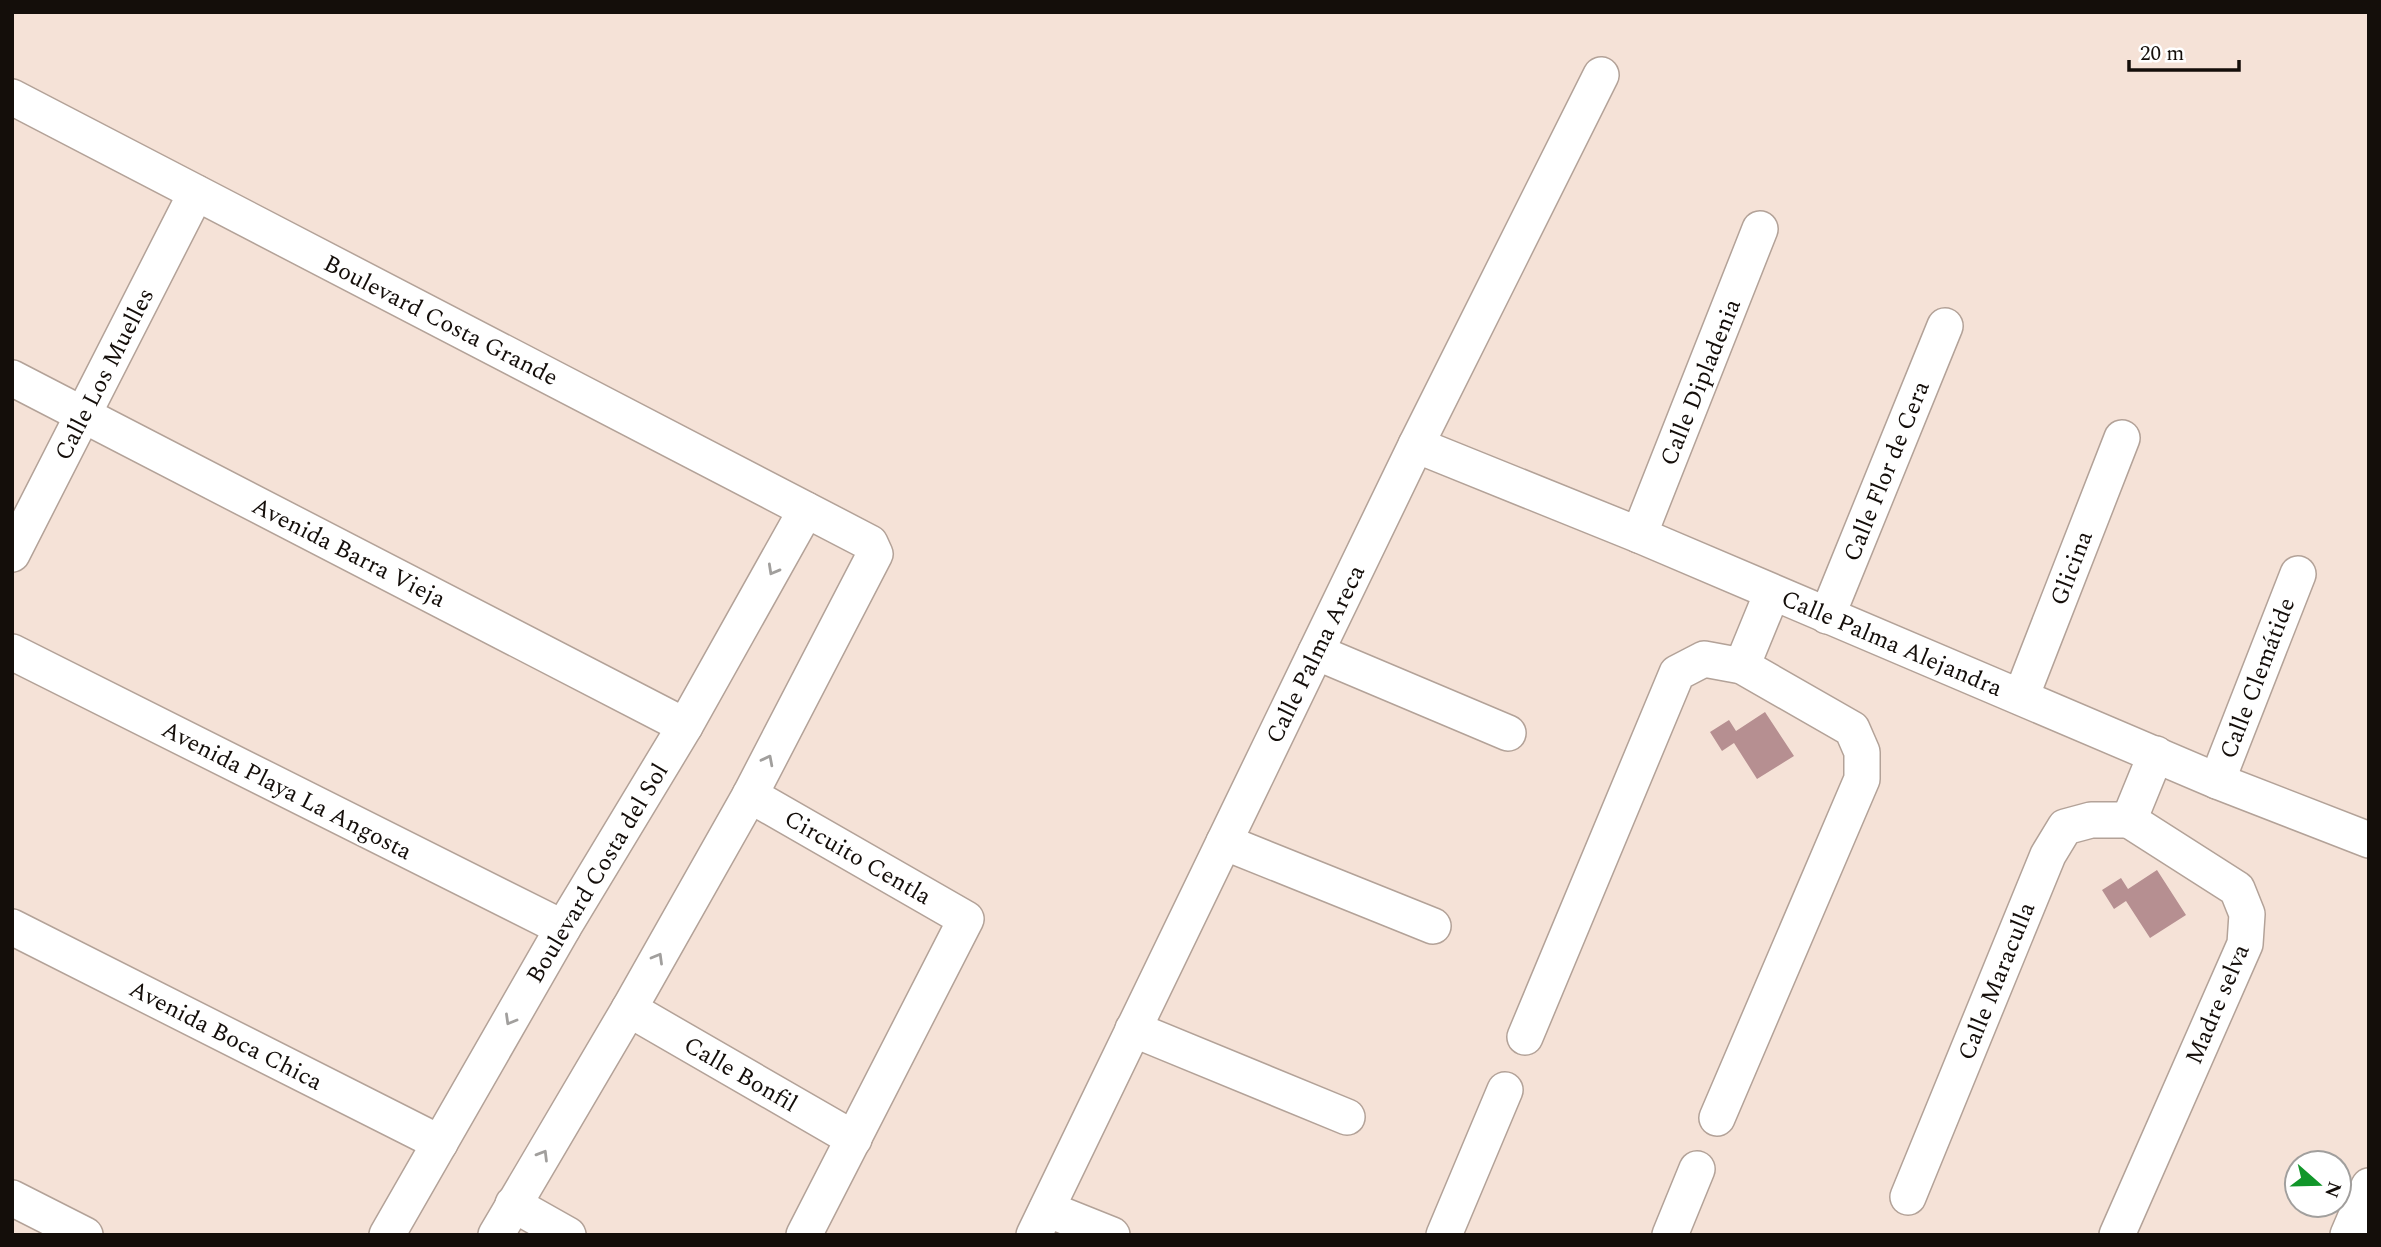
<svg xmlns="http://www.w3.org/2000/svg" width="2381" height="1247" font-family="Spectral,serif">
<rect width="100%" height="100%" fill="#f5e2d7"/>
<g fill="#b68f91">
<polygon points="1765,712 1794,756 1757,779 1734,743 1722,751 1710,732 1729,720 1736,731"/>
<polygon points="2157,870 2186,915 2150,938 2126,901 2114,909 2102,890 2121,878 2128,889"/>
</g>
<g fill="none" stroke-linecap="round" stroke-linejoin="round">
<defs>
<g id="minor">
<polyline points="12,97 870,543 875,554 750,795 629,1009 496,1235"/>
<polyline points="12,378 685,726"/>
<polyline points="1416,445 1639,535 2217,781 2369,840"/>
<polyline points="1639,535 1760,229"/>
<polyline points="12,554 196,193"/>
<polyline points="1827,616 1945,326"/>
<polyline points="12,652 563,928"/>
<polyline points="1316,652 1508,733"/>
<polyline points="1742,666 1772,593"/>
<polyline points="2021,697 2122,438"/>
<polyline points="2217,781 2298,574"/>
<polyline points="750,795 966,919 804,1235"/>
<polyline points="2129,820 2156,754"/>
<polyline points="1224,842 1433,926"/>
<polyline points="12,927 440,1143"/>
<polyline points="629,1009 854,1139"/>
<polyline points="1133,1029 1347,1117"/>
<polyline points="1525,1037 1677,673 1704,659 1742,666 1852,729 1862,752 1862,779 1717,1118"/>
<polyline points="1908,1197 2048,855 2065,827 2091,820 2129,820"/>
<polyline points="12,1198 85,1235"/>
<polyline points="513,1204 568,1235"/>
<polyline points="1047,1209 1112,1235"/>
<polyline points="387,1235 563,928 685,726 806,510"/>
<polyline points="1034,1235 1416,445 1601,75"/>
<polyline points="1444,1235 1505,1090"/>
<polyline points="1670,1235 1697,1169"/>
<polyline points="2117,1235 2245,944 2247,914 2237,889 2129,820"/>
<polyline points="2348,1235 2369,1186"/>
</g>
</defs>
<use href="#minor" stroke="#b3a298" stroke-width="38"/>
<use href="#minor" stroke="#fff" stroke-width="35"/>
</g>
<defs><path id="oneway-chevron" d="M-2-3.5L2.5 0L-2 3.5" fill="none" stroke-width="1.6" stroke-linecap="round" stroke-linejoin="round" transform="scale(1.75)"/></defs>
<g stroke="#a19f9d">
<use href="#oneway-chevron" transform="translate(773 570) rotate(119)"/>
<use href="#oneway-chevron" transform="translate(768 760) rotate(-63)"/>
<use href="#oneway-chevron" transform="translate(658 958) rotate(-60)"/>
<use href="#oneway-chevron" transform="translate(510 1020) rotate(120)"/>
<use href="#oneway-chevron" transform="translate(543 1155) rotate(-59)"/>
</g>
<g text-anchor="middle" stroke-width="6" stroke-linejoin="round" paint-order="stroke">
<g font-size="24" fill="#140e0a" stroke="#fff">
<text transform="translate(441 320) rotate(27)" y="8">Boulevard Costa Grande</text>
<text transform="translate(104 374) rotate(-63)" y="8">Calle Los Muelles</text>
<text transform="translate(1700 382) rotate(-68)" y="8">Calle Dipladenia</text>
<text transform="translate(1886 471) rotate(-68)" y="8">Calle Flor de Cera</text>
<text transform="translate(349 552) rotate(27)" y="8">Avenida Barra Vieja</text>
<text transform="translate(2071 568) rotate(-69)" y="8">Glicina</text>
<text transform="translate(1892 643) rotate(23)" y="8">Calle Palma Alejandra</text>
<text transform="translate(1315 654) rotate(-64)" y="8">Calle Palma Areca</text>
<text transform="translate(2257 678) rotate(-69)" y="8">Calle Clemátide</text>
<text transform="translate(287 790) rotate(27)" y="8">Avenida Playa La Angosta</text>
<text transform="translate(858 857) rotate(30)" y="8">Circuito Centla</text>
<text transform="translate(597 873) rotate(-59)" y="8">Boulevard Costa del Sol</text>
<text transform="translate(1996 981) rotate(-68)" y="8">Calle Maraculla</text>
<text transform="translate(2217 1004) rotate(-67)" y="8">Madre selva</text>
<text transform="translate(226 1035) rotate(27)" y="8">Avenida Boca Chica</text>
<text transform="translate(741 1074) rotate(30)" y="8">Calle Bonfil</text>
</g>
</g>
<rect width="2381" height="1247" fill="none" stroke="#140e0a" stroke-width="28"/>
<g transform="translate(2318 1184) rotate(110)"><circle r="33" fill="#ffffff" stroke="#a19f9d" stroke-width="2"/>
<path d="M0-5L12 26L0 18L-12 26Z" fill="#11962a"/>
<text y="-10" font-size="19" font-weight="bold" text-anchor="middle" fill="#140e0a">N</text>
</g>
<path d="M2129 60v10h110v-10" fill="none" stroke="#140e0a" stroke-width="3.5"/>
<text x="2140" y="60" font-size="21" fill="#140e0a" stroke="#ffffff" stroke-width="5" paint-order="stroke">20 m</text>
</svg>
